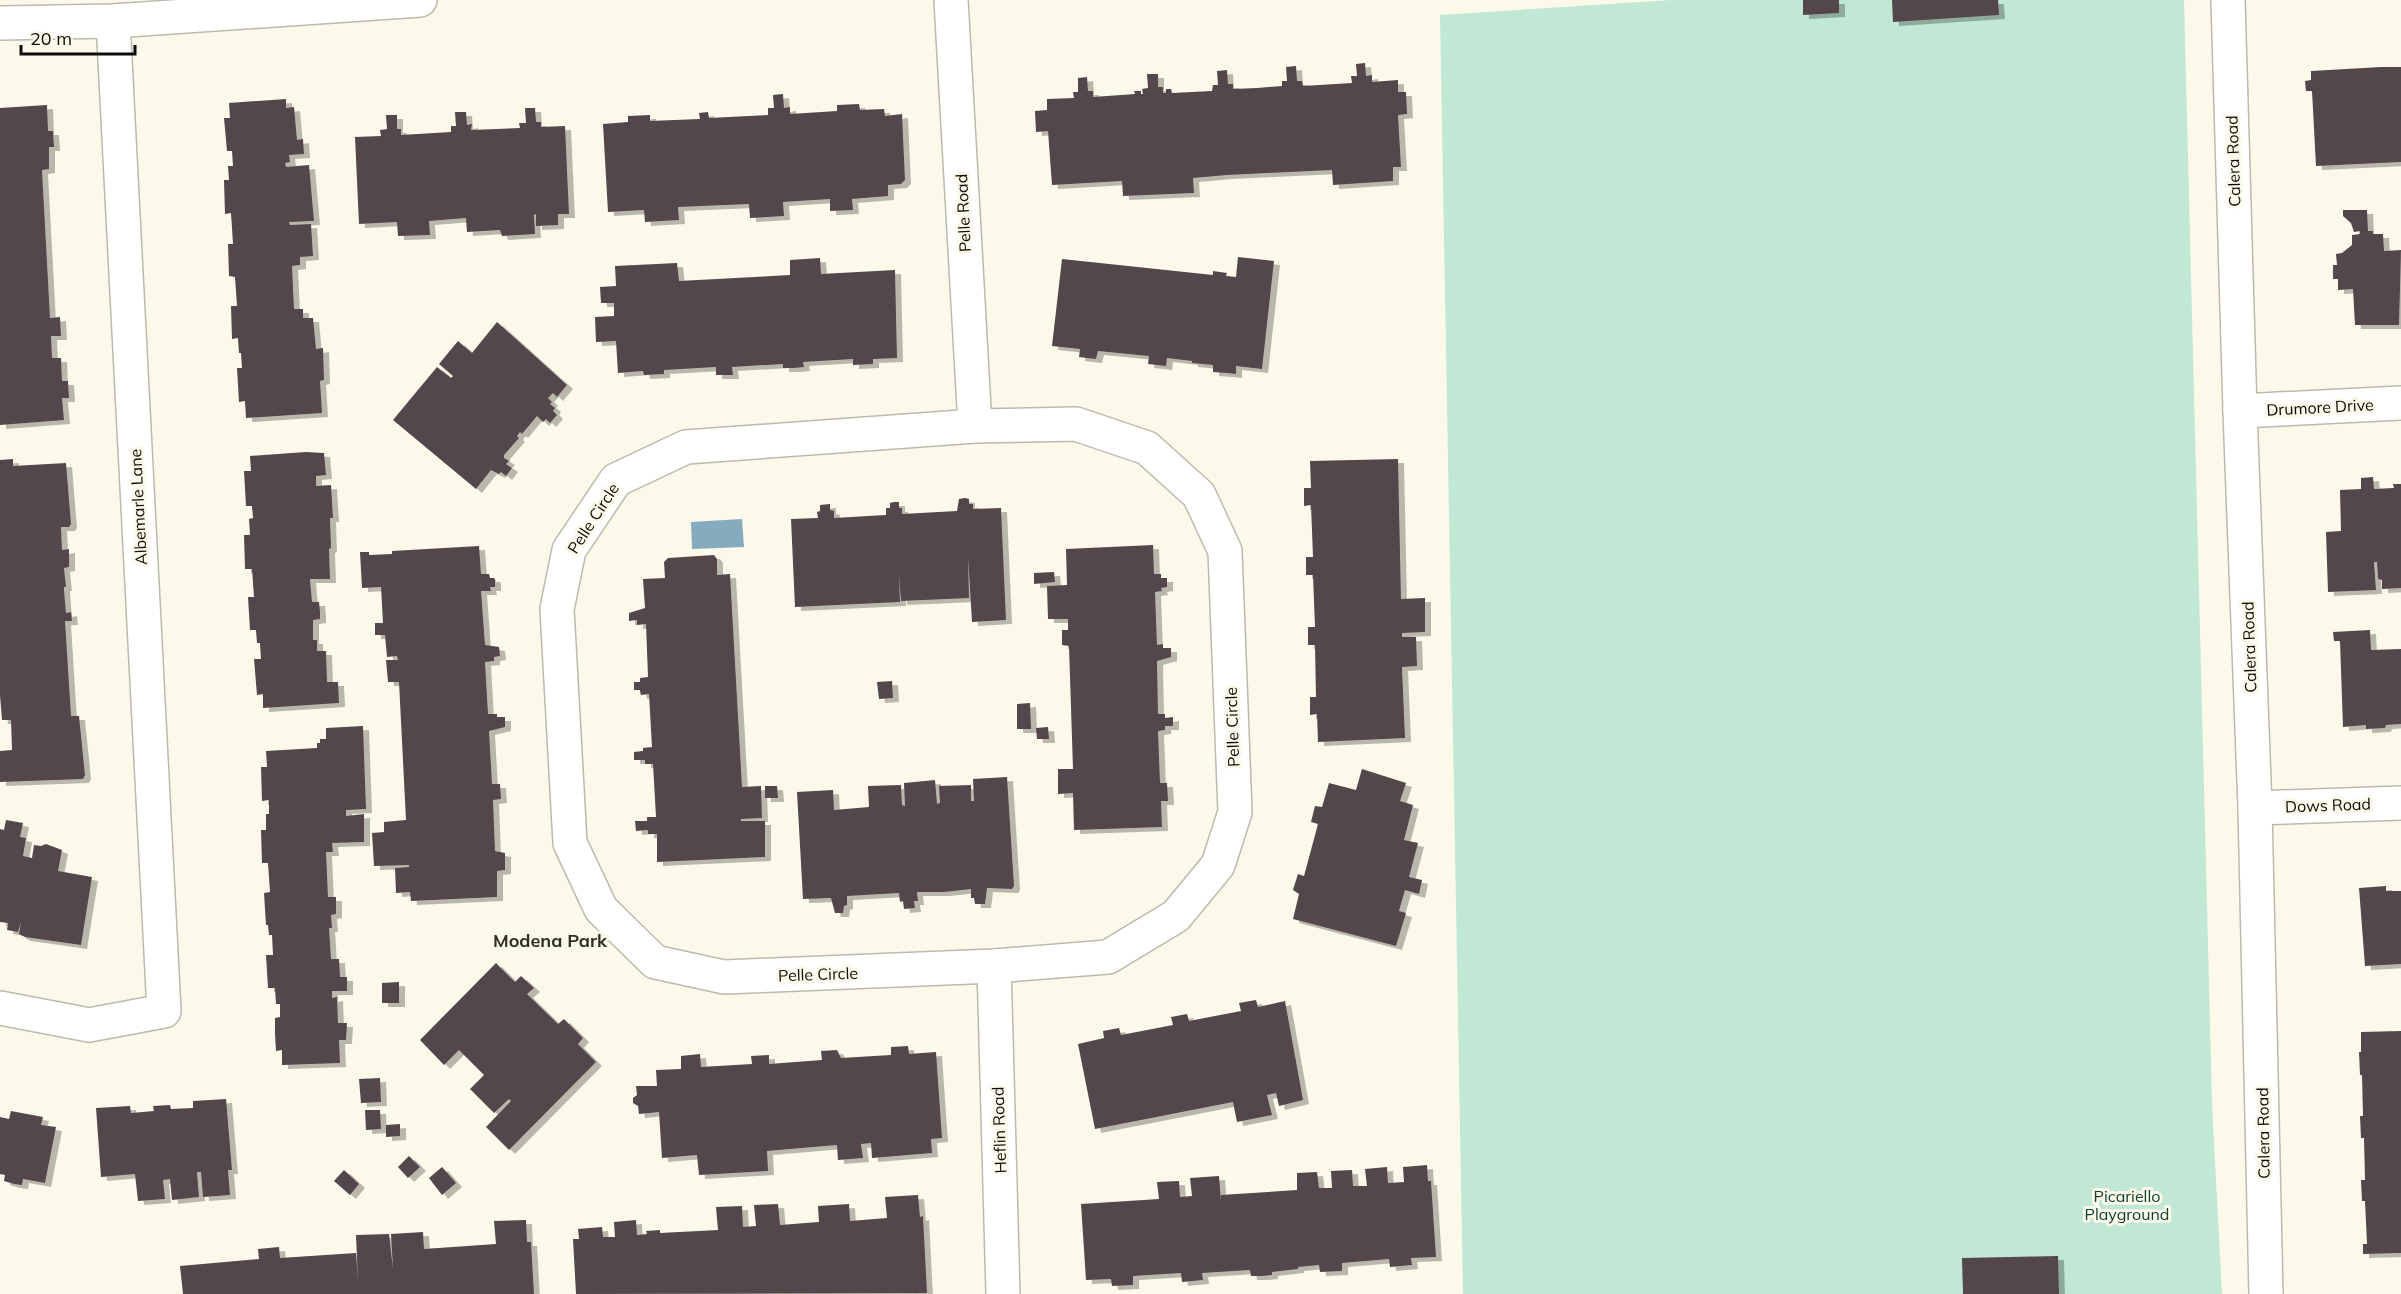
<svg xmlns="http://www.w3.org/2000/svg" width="2401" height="1294" font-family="Mulish,sans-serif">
<defs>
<filter id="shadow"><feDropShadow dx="6" dy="4" stdDeviation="0" flood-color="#0004"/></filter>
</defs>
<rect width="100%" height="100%" fill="#fcf9ea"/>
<polygon fill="#c0e8d4" points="1671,0 2184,0 2212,1103 2222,1294 1463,1294 1440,15"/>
<polygon fill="#84abbe" points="742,519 744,547 692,549 691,522"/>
<g fill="#53464b" filter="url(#shadow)">
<polygon points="1803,0 1839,0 1839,13 1803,15"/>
<polygon points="1892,0 1998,0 1999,15 1893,22"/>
<polygon points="1365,63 1366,76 1372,75 1372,82 1398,80 1398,92 1406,92 1407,114 1398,115 1401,167 1393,167 1393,181 1333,185 1332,170 1227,175 1193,178 1194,193 1123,196 1122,181 1052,185 1048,131 1036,132 1035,111 1047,110 1047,99 1074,98 1073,92 1078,92 1078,78 1087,77 1088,91 1093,91 1093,97 1135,94 1134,91 1141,91 1141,94 1143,94 1142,89 1148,88 1147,74 1158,74 1158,87 1163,87 1163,93 1166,93 1166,89 1171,89 1172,93 1212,91 1213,85 1218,85 1217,71 1227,70 1228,84 1233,84 1233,89 1257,88 1282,86 1282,81 1287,81 1286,67 1296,66 1297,81 1302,81 1303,86 1352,83 1351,76 1357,76 1356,64"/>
<polygon points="2381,67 2401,67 2401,162 2316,166 2312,91 2306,91 2305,81 2311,80 2311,71"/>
<polygon points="783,94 784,108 790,107 790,114 837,111 837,105 859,104 860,110 884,109 885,116 902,114 905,180 901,184 888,185 888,196 852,199 853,210 830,211 830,199 783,202 784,216 750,218 749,204 678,207 679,220 645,222 644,210 608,212 603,124 628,122 628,116 650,115 650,121 700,119 699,113 708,112 709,118 768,115 768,108 774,108 773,95"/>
<polygon points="286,99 286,108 294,107 297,140 303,139 304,154 289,155 290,162 285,163 286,167 309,165 314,221 289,222 290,225 311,224 313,256 300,257 300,265 292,266 294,309 303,309 303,318 313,318 316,349 323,348 324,380 320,381 322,413 246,418 245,401 239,402 237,368 242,368 241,353 239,353 238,338 232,339 231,306 237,306 235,277 229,276 228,244 233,244 232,228 231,213 225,214 224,180 229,180 228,166 233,166 232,151 227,151 224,118 230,118 229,103"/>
<polygon points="47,105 48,131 53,131 54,147 49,147 49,169 42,170 50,318 60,317 61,336 51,336 52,358 61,358 62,381 68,381 69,398 62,398 64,420 0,425 0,108"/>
<polygon points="525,108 535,108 536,122 541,122 541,127 565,126 569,214 558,214 558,225 536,226 536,214 534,215 535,234 502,236 500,230 467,232 466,218 429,221 430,235 398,236 397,222 359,224 355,137 381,136 380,130 387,129 386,115 397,115 397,129 401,129 401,135 451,132 451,126 456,126 455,112 466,112 467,125 472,124 471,130 520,128 519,123 526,123"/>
<polygon points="2343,210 2367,210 2368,231 2373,231 2373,234 2383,234 2384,251 2401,250 2399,325 2355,325 2353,289 2338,290 2338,279 2333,279 2333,265 2337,265 2336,254 2342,253 2352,245 2352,235 2360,234 2360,231 2354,232 2351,223 2343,216"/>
<polygon points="1238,257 1274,261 1262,369 1236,366 1236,374 1226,373 1213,372 1213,365 1192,363 1192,361 1167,358 1166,366 1148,364 1149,356 1098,351 1096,359 1087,358 1079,357 1080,349 1052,346 1062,259 1213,275 1213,271 1227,273 1226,276 1236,277"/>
<polygon points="820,258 821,274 895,270 897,358 873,359 873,364 853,365 853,359 803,362 804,367 794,368 783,368 783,364 732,367 733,375 716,375 716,367 664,370 664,374 644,375 643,371 618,373 616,341 596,342 595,317 614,316 614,303 601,303 600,287 616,286 615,266 677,263 679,281 790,275 790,260"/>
<polygon points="497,322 567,385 557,397 553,393 548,398 552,402 550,404 555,408 553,411 557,415 550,423 546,419 543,422 537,416 522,434 520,432 517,436 519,438 504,455 504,458 509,461 506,464 512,468 506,476 501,472 499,474 491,470 476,489 393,420 437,367 451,378 453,376 439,364 458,341 472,353"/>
<polygon points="306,452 324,453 326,475 316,476 316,486 331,485 333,518 330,518 331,548 329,549 330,579 310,579 312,602 319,602 320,612 320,619 313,620 313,640 317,640 317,651 326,651 327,682 338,682 339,703 263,708 263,694 257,695 254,659 261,659 260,643 257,643 256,630 250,630 248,597 254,597 252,569 245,569 244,535 250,535 249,519 253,518 252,506 246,506 244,471 251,471 250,456"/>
<polygon points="13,459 13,466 66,463 71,524 69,527 61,527 62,550 69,549 69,567 64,568 66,587 64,587 64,590 66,613 71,612 72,621 65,621 71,716 79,716 85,775 83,779 0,782 0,751 12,750 11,720 2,720 0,695 0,460"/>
<polygon points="1398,459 1401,599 1425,598 1425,632 1402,633 1402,637 1416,637 1417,666 1402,667 1405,738 1318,742 1317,714 1310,715 1310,697 1316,697 1315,645 1308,645 1308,627 1315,627 1313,575 1306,575 1306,557 1313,557 1311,505 1304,506 1304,488 1311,488 1310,461"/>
<polygon points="2373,477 2374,489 2394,488 2393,484 2401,484 2401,588 2382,589 2382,580 2378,579 2377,562 2374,562 2376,590 2328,592 2326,532 2341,531 2340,490 2361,489 2361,478"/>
<polygon points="965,498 969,499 969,504 973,504 973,509 1001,508 1006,620 972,622 968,556 969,598 901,601 899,575 900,602 795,607 791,519 818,518 817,512 820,511 820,505 830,504 830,510 834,511 834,518 886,515 886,508 890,508 890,503 894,502 899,502 899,508 902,508 902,514 957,511 959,499"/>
<polygon points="1153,545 1154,574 1161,574 1161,578 1167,578 1167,587 1161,588 1162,591 1155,592 1157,645 1163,644 1163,648 1171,648 1171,657 1157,661 1158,714 1165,714 1165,718 1173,717 1173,726 1165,726 1165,730 1158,731 1160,783 1167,783 1168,801 1161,801 1162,827 1074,830 1073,793 1058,794 1058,769 1073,769 1069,646 1062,645 1062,630 1068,630 1068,619 1048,619 1047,586 1067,585 1066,549"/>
<polygon points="479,546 481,574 489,574 490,578 494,578 495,580 495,587 490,587 491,591 481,591 485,645 499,647 500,656 494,657 494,661 485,662 488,714 497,714 497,717 505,717 505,727 489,731 492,784 500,784 501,799 493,800 495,851 505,853 505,870 497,871 497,897 411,901 410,892 396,893 395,868 409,867 409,865 374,866 372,833 384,832 384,822 406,820 399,682 388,682 386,660 398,660 397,656 387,657 385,635 375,635 375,623 383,623 381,587 362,588 360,552 369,552 369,555 392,554 392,551"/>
<polygon points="714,555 717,559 717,575 730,574 742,787 761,786 762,818 741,819 741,821 765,821 765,857 657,862 657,834 648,834 648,830 636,831 635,821 647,821 647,817 656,817 653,764 645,764 645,760 634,760 634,752 643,751 643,748 652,747 649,694 641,695 640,690 634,690 634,682 640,682 640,678 648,677 646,624 637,625 637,620 629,621 629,613 645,608 643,579 665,578 664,562 668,558"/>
<polygon points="1054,572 1055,582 1034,584 1034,573"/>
<polygon points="2370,630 2371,650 2401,649 2401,724 2386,725 2385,728 2366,729 2366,725 2343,727 2340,641 2334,641 2333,632"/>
<polygon points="892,681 893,698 879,699 877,682"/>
<polygon points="1030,703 1031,729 1017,729 1017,704"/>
<polygon points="363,726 366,809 346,810 346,816 364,814 364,842 332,843 333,852 326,852 328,897 336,897 336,914 331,915 332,928 329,928 331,959 339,959 340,977 347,977 347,991 332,991 332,998 337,997 338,1023 347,1023 346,1040 339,1040 340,1063 282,1065 282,1050 276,1051 275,1034 275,1018 280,1017 280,1004 276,1004 275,988 268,988 266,955 273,955 272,935 269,935 268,925 266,925 264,893 270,892 268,863 262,863 261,830 266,830 266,814 269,814 269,800 262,801 261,767 267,767 266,751 317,748 317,743 320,743 320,739 326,739 326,728"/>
<polygon points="1048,727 1049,739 1037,739 1036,728"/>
<polygon points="1362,769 1406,783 1400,801 1413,805 1404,840 1418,843 1409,877 1422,880 1419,894 1405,890 1399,911 1406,913 1396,946 1293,919 1299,894 1293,890 1298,874 1304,876 1318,824 1311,822 1315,806 1322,807 1329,783 1356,790"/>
<polygon points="1007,777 1014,886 1012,889 987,888 985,904 975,904 974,898 971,898 971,889 944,892 917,892 918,901 914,901 915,908 904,909 903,901 900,902 899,893 847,896 847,905 844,906 843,913 835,913 831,898 803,899 797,792 833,790 834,810 869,807 868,786 901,785 902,805 905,806 904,783 935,780 937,804 940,803 939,786 971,785 971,801 974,801 973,779"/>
<polygon points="765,786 777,786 778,798 765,798"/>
<polygon points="6,820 23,823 20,837 26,838 23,856 32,858 34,845 41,846 46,844 62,850 58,871 92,877 81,945 25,937 19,934 21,922 18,932 7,930 8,923 0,922 0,829 4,830"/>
<polygon points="2386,886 2386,891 2401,891 2401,964 2365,966 2359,888"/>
<polygon points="496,963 515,982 521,976 534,988 527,994 558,1024 564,1019 583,1038 578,1044 596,1062 509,1150 486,1127 511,1101 509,1099 494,1113 470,1089 484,1075 459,1050 444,1065 420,1040"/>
<polygon points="399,982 399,1003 382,1003 382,983"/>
<polygon points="1256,1000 1258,1007 1285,1001 1303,1100 1279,1106 1276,1093 1267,1095 1272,1115 1237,1122 1233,1102 1095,1129 1078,1044 1104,1038 1103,1031 1119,1028 1121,1035 1173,1025 1171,1017 1187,1014 1189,1021 1241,1011 1239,1003"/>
<polygon points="2401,1031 2401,1253 2363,1254 2363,1244 2367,1244 2365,1201 2362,1201 2361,1180 2365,1180 2364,1138 2361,1138 2360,1116 2363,1116 2362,1075 2360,1075 2359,1052 2361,1052 2361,1032"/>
<polygon points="908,1046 909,1054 936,1052 942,1138 931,1139 932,1153 872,1158 871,1143 861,1144 863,1158 838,1160 837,1145 767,1151 768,1171 699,1175 697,1155 662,1158 659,1112 639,1114 638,1106 633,1103 633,1098 637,1095 636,1086 657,1086 656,1070 681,1069 681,1056 700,1054 701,1067 752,1064 751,1056 769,1055 769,1064 822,1060 821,1051 837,1050 841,1058 891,1055 891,1047"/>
<polygon points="380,1078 381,1102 361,1103 359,1079"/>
<polygon points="226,1099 232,1170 228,1170 230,1195 203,1197 201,1172 197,1172 199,1197 172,1200 170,1179 163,1180 165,1199 138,1201 135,1174 101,1177 96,1108 130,1106 131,1113 154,1111 153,1106 170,1105 171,1109 193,1108 193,1101"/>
<polygon points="365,1110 380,1110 381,1129 366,1130"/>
<polygon points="11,1111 43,1117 41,1125 56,1127 45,1183 23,1179 22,1185 14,1184 4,1181 5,1175 0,1174 0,1117 9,1119"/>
<polygon points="400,1124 400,1136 386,1137 386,1125"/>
<polygon points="409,1156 420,1167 408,1178 398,1167"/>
<polygon points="1427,1165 1428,1181 1431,1181 1436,1257 1411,1258 1412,1265 1390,1267 1389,1259 1342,1263 1342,1271 1320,1272 1319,1265 1298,1267 1298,1269 1272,1272 1272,1275 1262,1276 1251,1276 1250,1270 1202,1273 1203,1280 1182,1282 1181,1273 1133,1276 1133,1285 1112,1286 1111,1279 1086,1280 1081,1204 1159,1199 1157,1182 1179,1181 1180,1197 1192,1196 1190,1178 1219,1176 1221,1201 1221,1195 1297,1190 1297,1173 1317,1172 1319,1188 1332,1188 1331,1171 1352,1170 1353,1186 1367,1186 1365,1169 1387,1167 1388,1183 1404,1182 1403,1167"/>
<polygon points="442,1167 456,1183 442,1195 429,1178"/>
<polygon points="344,1170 359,1184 350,1195 334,1181"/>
<polygon points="918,1195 920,1217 923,1216 927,1293 576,1294 573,1239 579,1239 578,1229 602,1227 603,1237 615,1237 614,1222 636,1220 637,1235 647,1234 646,1231 660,1230 660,1233 718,1230 716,1207 742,1206 743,1227 756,1226 754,1205 778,1204 780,1225 819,1222 818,1206 849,1204 850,1221 887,1218 885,1197"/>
<polygon points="526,1220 527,1242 531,1242 534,1294 183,1294 180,1266 259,1259 258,1249 279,1247 280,1258 356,1253 358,1282 356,1235 389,1234 393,1269 391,1234 423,1232 424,1249 496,1244 494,1221"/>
<polygon points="2058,1256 2059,1294 1963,1294 1962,1258"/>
</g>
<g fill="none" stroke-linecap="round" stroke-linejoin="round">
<defs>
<g id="street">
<polyline points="951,0 975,426"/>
<polyline points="2228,0 2240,411 2255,808 2266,1294"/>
<polyline points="2240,411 2401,403"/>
<polygon points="1076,424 1147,448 1199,495 1225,551 1235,812 1218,865 1176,916 1108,957 994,966 724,977 655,962 601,909 570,843 557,609 569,550 616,480 686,447 975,426"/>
<polyline points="2255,808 2401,803"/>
<polyline points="994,966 1003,1294"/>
<polyline points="0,1008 89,1025 164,1011 113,21"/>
</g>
<polyline id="secondary" points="0,23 113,21 420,0"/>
</defs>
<use href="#street" stroke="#bdbaad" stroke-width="36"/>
<use href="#secondary" stroke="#bdbaad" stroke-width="36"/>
<use href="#street" stroke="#fff" stroke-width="33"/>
<use href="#secondary" stroke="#fff" stroke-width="33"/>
</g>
<g text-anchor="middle" stroke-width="6" stroke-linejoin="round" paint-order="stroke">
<g font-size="16" fill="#0d0c08" stroke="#fcf9ea">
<text transform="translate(2233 161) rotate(-92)" y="6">Calera Road</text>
<text transform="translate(963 213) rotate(-93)" y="6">Pelle Road</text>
<text transform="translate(2320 407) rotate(-3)" y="6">Drumore Drive</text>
<text transform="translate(138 507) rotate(-93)" y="6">Albemarle Lane</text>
<text transform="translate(593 518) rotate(-57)" y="6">Pelle Circle</text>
<text transform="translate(2249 647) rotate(-92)" y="6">Calera Road</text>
<text transform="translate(1232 727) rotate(-92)" y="6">Pelle Circle</text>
<text transform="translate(2328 805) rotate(-2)" y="6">Dows Road</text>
<text transform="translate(818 974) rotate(-2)" y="6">Pelle Circle</text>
<text transform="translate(999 1130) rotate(-92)" y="6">Heflin Road</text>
<text transform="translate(2263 1133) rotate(-91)" y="6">Calera Road</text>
</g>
<g font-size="16" fill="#0d422f" stroke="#fcf9ea">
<text x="2127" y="1202">Picariello<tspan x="2127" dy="18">Playground</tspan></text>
</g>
<g font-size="18" font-weight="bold" fill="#302e23" stroke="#fcf9ea">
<text x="550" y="947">Modena Park</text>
</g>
</g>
<path d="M21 45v9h114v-9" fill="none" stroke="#0d0c08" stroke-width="3"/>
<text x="30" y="45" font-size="18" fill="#0d0c08" stroke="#fcf9ea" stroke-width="4.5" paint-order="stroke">20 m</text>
</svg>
